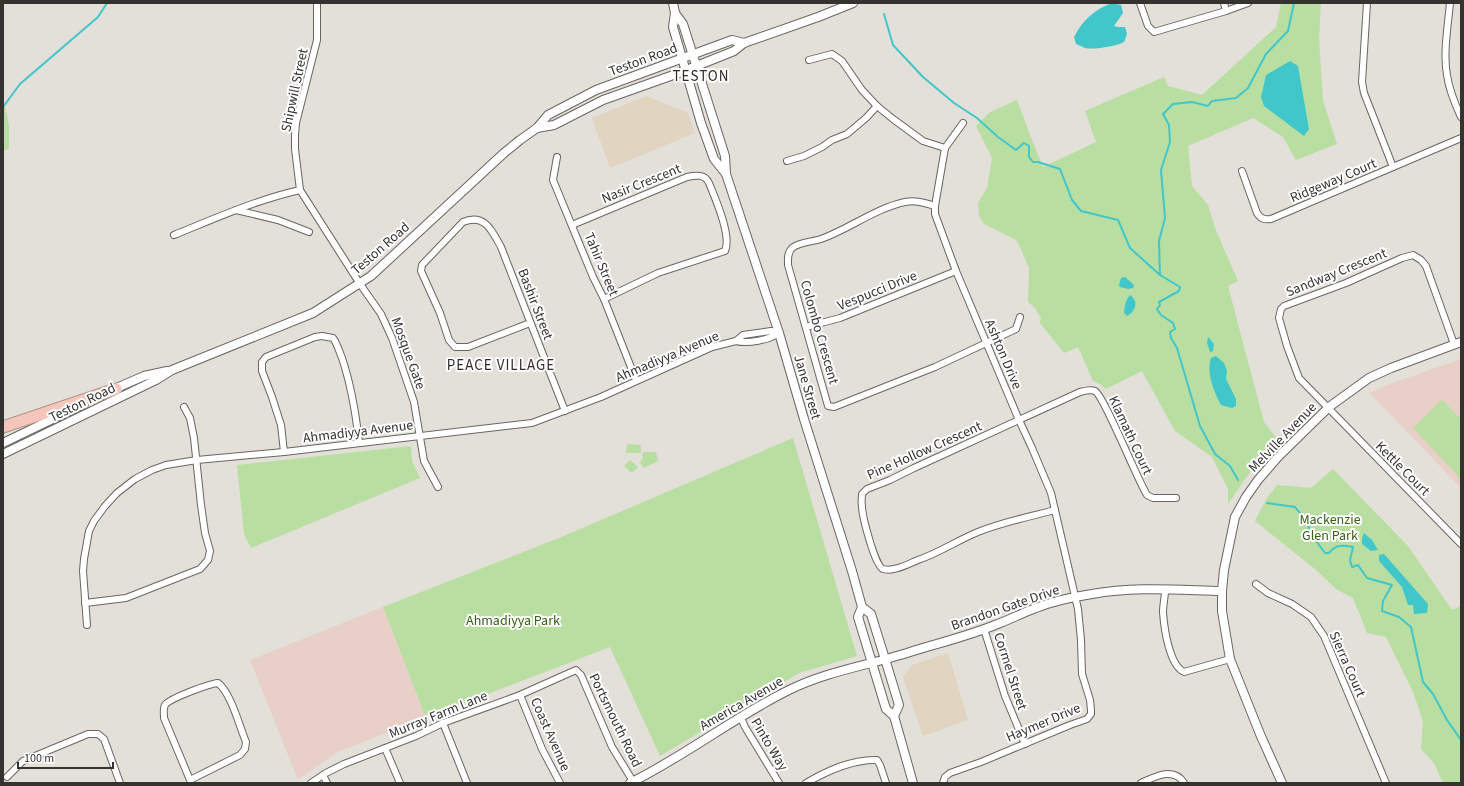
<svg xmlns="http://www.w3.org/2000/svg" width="1464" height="786" font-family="'Source Sans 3',sans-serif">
<rect width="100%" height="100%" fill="#e3dfd9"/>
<g fill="#e1d4c0">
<polygon points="647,96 688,113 695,133 610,168 592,118"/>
<polygon points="948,653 968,720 923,736 903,677 912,665"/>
</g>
<g fill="#e8cfc8">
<polygon points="1461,359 1461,488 1370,393 1390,384"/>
<polygon points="383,607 426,718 337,752 298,780 250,660"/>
</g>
<g fill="#b9dea1">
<polygon points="1281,3 1321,3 1319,39 1323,101 1337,144 1296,160 1283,137 1253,118 1188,146 1192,186 1208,205 1215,228 1238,281 1228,286 1264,422 1277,439 1257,462 1228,504 1228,489 1212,457 1175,431 1142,371 1106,389 1100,384 1093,381 1078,347 1064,353 1040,323 1041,318 1034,307 1028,302 1029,268 1021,249 1016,240 984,224 979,216 978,203 987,188 992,158 976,126 990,112 1017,100 1030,135 1043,167 1096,142 1085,111 1164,77 1168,86 1202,95 1276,27"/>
<polygon points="3,97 9,125 9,149 3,151"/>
<polygon points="1442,400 1461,419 1460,478 1413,428"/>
<polygon points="793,438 857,656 799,673 660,756 610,647 426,718 383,607 559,538"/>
<polygon points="627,444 641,445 641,453 626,453"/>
<polygon points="411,446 412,461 420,478 251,548 244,534 237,465"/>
<polygon points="644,452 656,452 658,461 644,468 640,463 643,458 642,454"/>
<polygon points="630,460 638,467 632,473 624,466"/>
<polygon points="1333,469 1408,546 1452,610 1461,606 1461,783 1443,783 1434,763 1421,749 1423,721 1413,692 1386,637 1367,633 1353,598 1336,589 1315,569 1255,521 1267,498 1277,485 1311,488"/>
</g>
<g fill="#41c6ca">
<path d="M1112 3 1121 5 1123 13 1114 26 1118 27H1125L1127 34 1124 42C1117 46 1094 50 1085 48 1082 47 1079 45 1076 44L1074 37C1082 21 1095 9 1112 3Z"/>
<polygon points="1290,61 1298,66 1309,129 1304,136 1264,106 1261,97 1266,75"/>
<polygon points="1125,277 1134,285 1133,288 1128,289 1120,287 1119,285 1121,278"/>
<path d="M1130 295C1139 301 1136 311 1127 316L1124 313C1125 305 1125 301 1130 295Z"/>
<polygon points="1208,337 1214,344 1213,351 1210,352 1207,343"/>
<path d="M1216 356 1224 363 1227 371 1226 379 1236 399V406L1232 408 1221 405C1214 392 1206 372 1211 358Z"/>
<polygon points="1364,533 1372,540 1378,550 1371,551 1362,544 1362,538"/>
<polygon points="1384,554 1428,604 1427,613 1414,614 1413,605 1408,605 1402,587 1379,561 1379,555"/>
</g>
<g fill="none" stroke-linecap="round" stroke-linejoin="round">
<g stroke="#41c6ca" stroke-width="2">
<polyline points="884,14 893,45 923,77 954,103 977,118 998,137 1016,150 1024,143 1029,146 1029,157 1033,162 1038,162 1060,169 1072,200 1081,211 1118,220 1130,248 1160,275 1180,287 1179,291 1159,302 1160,305 1157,309 1161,315 1173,323 1175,329 1170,332 1171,338 1177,348 1200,426 1215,454 1230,466 1238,480"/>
<polyline points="3,107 20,84 98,17 107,3"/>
<polyline points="1160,275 1159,241 1165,218 1161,170 1170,142 1169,125 1163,114 1173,104 1192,102 1208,106 1212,101 1236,98 1248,88 1266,54 1288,31 1294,3"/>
<path d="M1267 503 1295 507 1307 522 1311 534 1325 553H1329C1336 544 1342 545 1353 547L1350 560 1352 567 1358 565 1367 578 1392 585 1383 601 1382 611 1399 617 1411 627 1423 682 1433 694 1447 720 1461 740"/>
</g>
<defs>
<g id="street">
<polyline points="317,3 317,40 296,123 295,135 295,149 300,190 360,284 381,314 392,338 414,402 424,461 438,487"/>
<polyline points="1140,3 1148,26 1154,32 1226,11 1248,3"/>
<polyline points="1224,3 1226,11"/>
<polyline points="1367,3 1362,82 1364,93 1393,167"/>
<path d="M1450 3C1448 25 1443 53 1447 75 1449 90 1455 104 1461 117"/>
<polyline points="877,106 893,119 923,141 945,148"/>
<polyline points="557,157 553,180 593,277 604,299 636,380"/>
<polyline points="787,161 804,156 822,147 832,140 847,134 866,118 877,106 862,90 842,61 832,54 809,60"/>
<path d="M1242 171 1257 213C1261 219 1264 220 1271 219L1461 138"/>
<path d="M935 206C925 203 916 200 905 202 876 208 849 229 821 239 812 242 799 242 792 248 787 253 788 259 788 265L828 406 834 407 935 367 1016 329 1020 317"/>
<polyline points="236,210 278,220 309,232"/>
<path d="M572 225 687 177C696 175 705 174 709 183 715 198 732 236 725 251L658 273 604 299"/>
<path d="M174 235C216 218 256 200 300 190"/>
<path d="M530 323 468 347H455L449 340 440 313 421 271 422 265 463 222C485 213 492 231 501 247L565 411"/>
<polyline points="806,327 840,318 956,271"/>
<path d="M736 341C748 344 769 340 779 333"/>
<polyline points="1454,344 1426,266 1421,260 1413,255 1402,258 1346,283 1284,306 1281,309 1279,318 1287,346 1299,378 1461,544"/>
<path d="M284 452 281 425 272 397 262 371V362L266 357 315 337 322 336 333 338C337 343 339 351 342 358 351 385 356 414 359 443"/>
<path d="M1055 510C1029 517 1003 522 978 532 958 540 939 553 918 560 908 564 894 572 883 569 875 566 862 516 862 506 861 502 862 498 862 494L867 489 890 480 914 468 1080 392C1084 391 1090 389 1095 391 1104 396 1137 479 1147 495L1153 498H1176"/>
<polyline points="1256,584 1268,593 1292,604 1311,617 1324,636 1386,783"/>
<path d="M1165 590C1165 597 1163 605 1163 612 1164 627 1169 665 1184 672L1230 659"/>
<polyline points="85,603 126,598 200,569 208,560 210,551 205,533 201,505 194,438 190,418 184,407"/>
<polyline points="87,625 83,571 84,559 89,531 94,521 105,506 117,493 135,479 152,470 166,465 197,460 284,452 532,423 601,397 712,347 736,341 743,335 771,331 779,333"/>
<polyline points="984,629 1005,696 1025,744"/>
<polyline points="520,695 542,749 560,783"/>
<polyline points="741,718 745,727 779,783"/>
<polyline points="443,723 467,783"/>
<polyline points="385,748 400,783"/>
<polyline points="323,775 327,783"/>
<polyline points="7,777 23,761 88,734 98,734 104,739 120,783"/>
<path d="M190 780 240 755 245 749 246 742C239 725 231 693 218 683 209 684 170 698 165 705 163 708 164 714 164 718L190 780 191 783"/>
<polyline points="311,783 326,773 344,764 416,736 443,723 520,695 576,670 581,675 612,747 634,783"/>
<path d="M806 783C827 771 852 759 877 760L880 765 886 783"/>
<polyline points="943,783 945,777 950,773 981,762 1070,725 1087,719 1091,714 1091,710 1090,700 1082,674 1081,640 1078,609 1051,493 1032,448 1019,420 956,271 935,214 935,206 945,148 963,123"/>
<path d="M1141 783C1154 777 1174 766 1184 783"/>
</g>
<g id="secondary">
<polyline points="673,3 675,13 683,24 725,156 726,174 779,333 804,419 852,571 862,607 858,617 886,709 894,716 913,783"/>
<polyline points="675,13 673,27 701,123 714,159 726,174"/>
<polyline points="537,128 554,125 603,100 679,73 734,51 744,43 818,17 853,3"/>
<polyline points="112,390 144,376 167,371"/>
<polyline points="3,443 84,404"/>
<polyline points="3,454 156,380 172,370 313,313 371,276 504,153 520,140 537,128 548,115 596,90 732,40 744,43"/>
<polyline points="862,607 871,614 889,672 899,705 894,716"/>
<path d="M630 783C685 756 734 717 789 690 827 671 870 665 910 652 939 643 968 636 995 625 1009 620 1022 613 1036 608 1053 601 1073 597 1092 594 1134 586 1179 590 1222 591"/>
<polyline points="1282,783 1260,734 1230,659 1222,611 1222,591 1224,570 1235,517 1246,497 1258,480 1278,457 1329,407 1369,378 1391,368 1461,342"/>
</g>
<polyline id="highway" points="3,427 116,389"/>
</defs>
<use href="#street" stroke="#696661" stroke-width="8"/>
<use href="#secondary" stroke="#696661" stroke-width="10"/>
<use href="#highway" stroke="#b1938a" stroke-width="13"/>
<use href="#street" stroke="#fff" stroke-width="6"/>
<use href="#secondary" stroke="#fff" stroke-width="8"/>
<use href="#highway" stroke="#f5c6bb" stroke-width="11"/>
</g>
<g text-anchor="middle" stroke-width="4" stroke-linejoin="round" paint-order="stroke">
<g font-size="14" fill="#343330" stroke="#fff">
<text transform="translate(643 59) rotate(-20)" y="5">Teston Road</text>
<text transform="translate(294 90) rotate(-78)" y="5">Shipwill Street</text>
<text transform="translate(1333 180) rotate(-23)" y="5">Ridgeway Court</text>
<text transform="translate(641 183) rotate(-22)" y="5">Nasir Crescent</text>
<text transform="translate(380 248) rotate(-41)" y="5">Teston Road</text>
<text transform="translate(602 264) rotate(67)" y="5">Tahir Street</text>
<text transform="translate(1336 272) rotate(-22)" y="5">Sandway Crescent</text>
<text transform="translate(877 290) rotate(-22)" y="5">Vespucci Drive</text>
<text transform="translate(536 304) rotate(69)" y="5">Bashir Street</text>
<text transform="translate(820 332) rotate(74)" y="5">Colombo Crescent</text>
<text transform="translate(409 353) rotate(70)" y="5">Mosque Gate</text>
<text transform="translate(1004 354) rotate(67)" y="5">Ashton Drive</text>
<text transform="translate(667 356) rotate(-23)" y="5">Ahmadiyya Avenue</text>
<text transform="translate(808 387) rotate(74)" y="5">Jane Street</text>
<text transform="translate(82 402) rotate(-26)" y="5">Teston Road</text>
<text transform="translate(358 431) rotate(-7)" y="5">Ahmadiyya Avenue</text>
<text transform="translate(1131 435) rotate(65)" y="5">Klamath Court</text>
<text transform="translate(1282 437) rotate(-46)" y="5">Melville Avenue</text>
<text transform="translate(924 450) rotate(-24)" y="5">Pine Hollow Crescent</text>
<text transform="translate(1403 468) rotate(45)" y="5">Kettle Court</text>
<text transform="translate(1005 607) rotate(-19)" y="5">Brandon Gate Drive</text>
<text transform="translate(1348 664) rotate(66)" y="5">Sierra Court</text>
<text transform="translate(1011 671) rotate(72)" y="5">Cormel Street</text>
<text transform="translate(741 703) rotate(-30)" y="5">America Avenue</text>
<text transform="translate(438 714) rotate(-22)" y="5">Murray Farm Lane</text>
<text transform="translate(616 720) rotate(64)" y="5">Portsmouth Road</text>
<text transform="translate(1043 722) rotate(-23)" y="5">Haymer Drive</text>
<text transform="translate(551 734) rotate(66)" y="5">Coast Avenue</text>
<text transform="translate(770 744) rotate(59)" y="5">Pinto Way</text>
</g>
<g font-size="14" fill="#3a6216" stroke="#fff">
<text x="1330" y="524">Mackenzie<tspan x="1330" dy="16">Glen Park</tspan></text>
<text x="513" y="625">Ahmadiyya Park</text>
</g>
<g font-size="15" letter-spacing="1" fill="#2f2c28" stroke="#fff">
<text x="701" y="81">TESTON</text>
<text x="501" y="370">PEACE VILLAGE</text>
</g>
</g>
<rect width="1464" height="786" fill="none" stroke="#343330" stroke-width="8"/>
<path d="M18 762v6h95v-6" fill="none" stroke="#343330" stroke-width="2"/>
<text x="24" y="762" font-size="12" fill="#343330" stroke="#ffffff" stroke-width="3" paint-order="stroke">100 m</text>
</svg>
